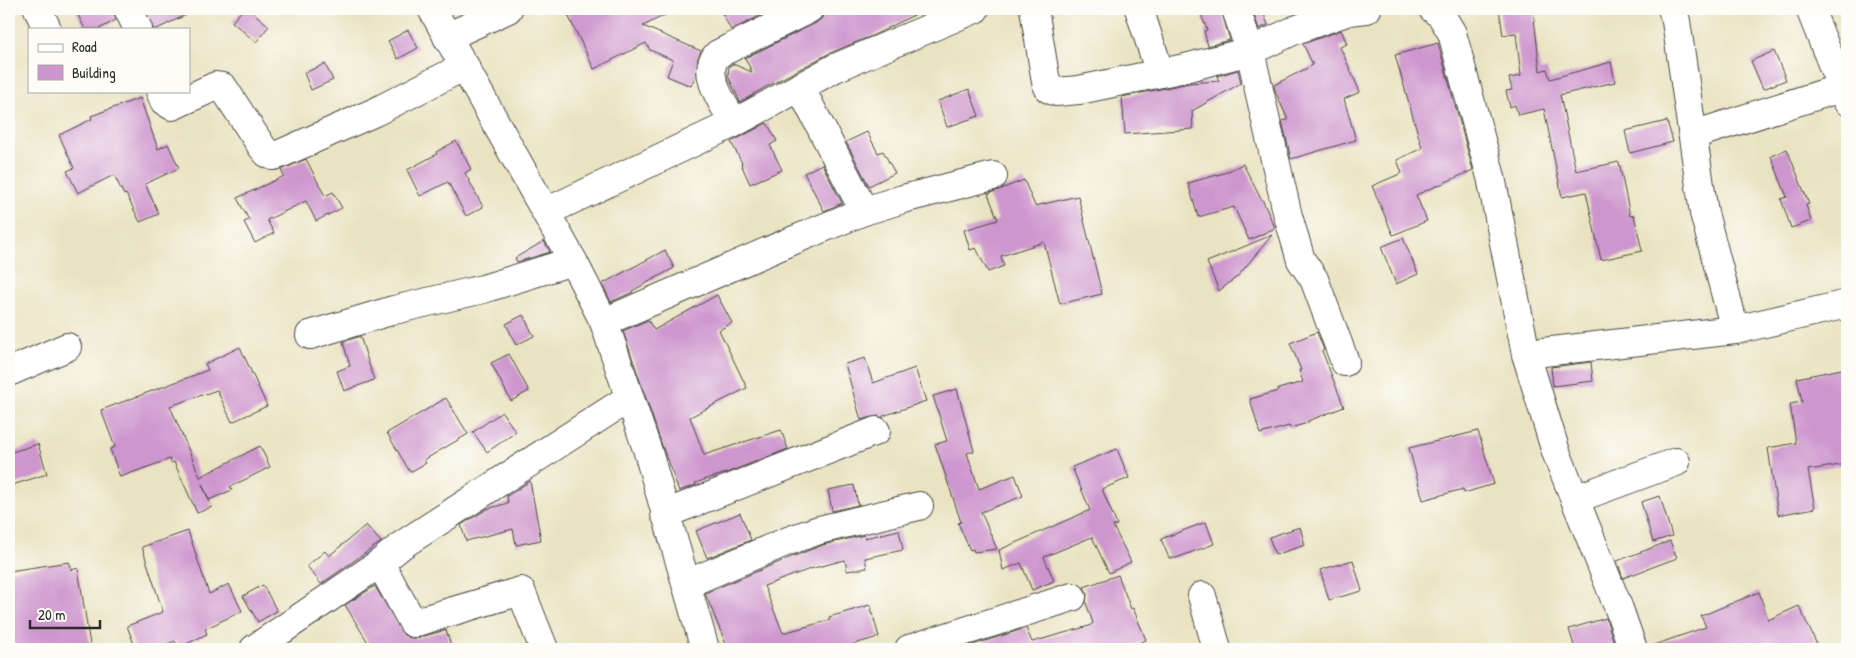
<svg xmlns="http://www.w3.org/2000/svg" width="1856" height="658" font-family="'Patrick Hand',sans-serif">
<rect width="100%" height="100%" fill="#fdfcf7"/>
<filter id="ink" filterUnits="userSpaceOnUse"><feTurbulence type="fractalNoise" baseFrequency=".02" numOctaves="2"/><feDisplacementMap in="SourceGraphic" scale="10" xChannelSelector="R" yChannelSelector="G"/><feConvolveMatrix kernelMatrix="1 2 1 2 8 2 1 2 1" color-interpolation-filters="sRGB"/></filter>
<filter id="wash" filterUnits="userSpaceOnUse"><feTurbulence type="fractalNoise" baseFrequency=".0096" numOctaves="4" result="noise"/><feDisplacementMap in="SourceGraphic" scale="20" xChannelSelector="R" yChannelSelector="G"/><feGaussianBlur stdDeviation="1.12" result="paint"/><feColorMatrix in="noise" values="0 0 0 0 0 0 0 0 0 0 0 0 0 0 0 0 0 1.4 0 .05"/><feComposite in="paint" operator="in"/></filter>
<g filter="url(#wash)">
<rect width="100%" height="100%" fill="#eae3c2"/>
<g id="blocks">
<g fill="#ce96ce">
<polygon points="75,9 112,9 116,20 99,29 85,29"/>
<polygon points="145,9 198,9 157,29 153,29"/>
<polygon points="243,9 249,9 269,26 256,42 232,22"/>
<polygon points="565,9 677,9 643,26 701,51 698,58 696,74 691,86 667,76 673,60 650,50 646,43 594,69"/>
<polygon points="720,9 774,9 731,30"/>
<polygon points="827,9 926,9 874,35 828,54 753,94 753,95 740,102 728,76 729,66 733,64 752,72 745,58 816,23 822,18 825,10"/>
<polygon points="1199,9 1221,9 1230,40 1208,46 1204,31 1207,30"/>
<polygon points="1252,9 1262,9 1268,25 1259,29"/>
<polygon points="1499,9 1533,9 1540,71 1547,69 1550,79 1611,62 1615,82 1560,95 1576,171 1619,162 1630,216 1634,215 1642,251 1601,260 1586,192 1562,197 1544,109 1518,115 1515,105 1510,107 1506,91 1512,90 1509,78 1521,76 1516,33 1503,35"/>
<polygon points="408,30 418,48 398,59 388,41"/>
<polygon points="1341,30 1347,44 1340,47 1360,92 1344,99 1356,140 1291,159 1282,121 1288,120 1276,93 1274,85 1313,65 1303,44"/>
<polygon points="1438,43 1473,170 1416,195 1427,221 1393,235 1372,186 1402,173 1397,160 1422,148 1395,55"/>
<polygon points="1774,51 1786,80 1763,89 1751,61"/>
<polygon points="325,64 333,80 311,90 304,73"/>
<polygon points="1238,70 1241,83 1192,111 1193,129 1125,134 1122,97 1189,83 1219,81 1217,76"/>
<polygon points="969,89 979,116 947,127 938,101"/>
<polygon points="140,98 158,149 168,144 179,168 145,184 159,214 140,222 126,194 124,195 114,175 78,193 67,171 74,168 59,135 92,119 91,116"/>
<polygon points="1667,121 1673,142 1630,153 1625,131"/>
<polygon points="767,123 777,141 770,145 782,170 750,184 741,164 742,163 731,142"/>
<polygon points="867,132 878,153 883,151 895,173 869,186 846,142"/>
<polygon points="456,141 471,169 465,173 483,207 466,216 448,182 420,196 407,170 437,154 436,152"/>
<polygon points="1787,149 1809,204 1806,205 1811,221 1791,228 1781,199 1787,197 1771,156"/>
<polygon points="306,159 325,196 333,192 342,208 316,221 306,201 267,220 274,233 255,243 244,222 249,220 237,198 284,176 281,170"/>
<polygon points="822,164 842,203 824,211 804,173"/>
<polygon points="1243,164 1261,199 1262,199 1275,228 1249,240 1234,207 1198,217 1188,183 1224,173"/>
<polygon points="1024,180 1035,206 1078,196 1102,294 1060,304 1044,242 1001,256 1004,266 988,272 976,248 970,250 964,230 998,220 988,194"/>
<polygon points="1272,235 1238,276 1219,291 1207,262"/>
<polygon points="1403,238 1418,274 1396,284 1381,247"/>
<polygon points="544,241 550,252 517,262 515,258"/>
<polygon points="665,250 674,268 632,291 633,292 611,302 602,284"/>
<polygon points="717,295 732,323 719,330 747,388 690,417 704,455 781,430 788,449 726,473 695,483 696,485 679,491 667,457 666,457 623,331 648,320 654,330"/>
<polygon points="523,315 534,336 516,345 506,324"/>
<polygon points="1317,332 1324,350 1322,351 1344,407 1308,421 1308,423 1290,428 1289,426 1260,434 1250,399 1278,391 1278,389 1303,382 1299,370 1301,370 1290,343"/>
<polygon points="360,336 374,380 344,391 337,371 350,366 343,342"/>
<polygon points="240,347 267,406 232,422 217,390 170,406 200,477 260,446 270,467 230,487 232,490 209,500 202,484 212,507 197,513 174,462 171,463 170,459 120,477 110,449 115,447 101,410 208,370 205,364"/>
<polygon points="509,354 529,391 511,401 491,363"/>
<polygon points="865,358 873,383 915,368 926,401 883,416 883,418 878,416 861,420 845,364"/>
<polygon points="1591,362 1593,381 1553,386 1551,367"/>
<polygon points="1847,368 1847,464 1808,470 1815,508 1778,515 1768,448 1796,443 1790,404 1802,402 1797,378"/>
<polygon points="957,389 974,451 967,453 979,489 1015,475 1023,496 981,512 997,549 974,552 973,549 970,550 958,523 961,522 935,444 947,441 933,396"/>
<polygon points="446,398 468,434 424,460 426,463 410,472 387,433"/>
<polygon points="502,412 516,432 487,452 473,432"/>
<polygon points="1478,431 1494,484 1464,493 1463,489 1423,500 1409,448"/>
<polygon points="38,444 47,474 9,486 9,453"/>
<polygon points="1117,449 1129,478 1102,489 1117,525 1113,526 1131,562 1109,573 1092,537 1044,557 1054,581 1032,590 1021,563 1003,570 999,550 1090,510 1072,467"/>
<polygon points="530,481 541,540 516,545 513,529 466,541 461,525 487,509 508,503 507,496"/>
<polygon points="854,485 858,505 832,511 828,490"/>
<polygon points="1660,496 1672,536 1653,542 1641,502"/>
<polygon points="740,513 751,540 707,558 696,531"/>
<polygon points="1206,522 1214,544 1176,558 1169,558 1161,539"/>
<polygon points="366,525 381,542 321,584 307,566 325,551 329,556"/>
<polygon points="1300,527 1305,545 1275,555 1269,537"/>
<polygon points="899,530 903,550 865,558 867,568 847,571 845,560 810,569 764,586 783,633 830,620 829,617 870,605 879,637 836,649 728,649 705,593 794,556 823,545 864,535 865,538"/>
<polygon points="188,531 209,594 229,584 242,611 205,629 207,634 178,648 175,641 154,649 136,649 127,626 163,612 142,547"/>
<polygon points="1670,541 1677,558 1623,578 1617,561"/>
<polygon points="1353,560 1362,591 1329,600 1320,570"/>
<polygon points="69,562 72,570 78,568 90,645 66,649 9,649 9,571"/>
<polygon points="1118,575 1131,609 1133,608 1146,640 1124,649 1026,649 1026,648 960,649 1026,628 1032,642 1089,626 1093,623 1086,603 1087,593 1084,587"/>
<polygon points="263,585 277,611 258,622 243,596"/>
<polygon points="375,586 404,635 410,638 417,638 446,630 452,649 372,649 345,605"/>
<polygon points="1759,592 1768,620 1799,606 1819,649 1651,649 1651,646 1706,627 1701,616"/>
<polygon points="1606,618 1616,649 1575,649 1569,629"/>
</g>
</g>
</g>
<g filter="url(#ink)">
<use href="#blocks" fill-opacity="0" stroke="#484742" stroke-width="1"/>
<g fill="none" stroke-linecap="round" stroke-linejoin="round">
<defs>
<g id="minor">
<polyline points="38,9 47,29"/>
<polyline points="128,9 138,29"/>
<polyline points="432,9 573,261 604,322 648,452 705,649"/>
<polyline points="1034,9 1046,82 1049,89 1056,92 1079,90 1185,68 1250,51 1295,30 1349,11 1367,9"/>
<polyline points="1139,9 1160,73"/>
<polyline points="1236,9 1250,51 1288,216 1301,260 1314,279 1345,362"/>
<polyline points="1433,9 1441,15 1452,33 1491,177 1526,354 1735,330 1704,213 1676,21 1672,9"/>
<polyline points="1810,9 1847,101"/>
<polyline points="447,37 508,9"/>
<polyline points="800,87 864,211"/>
<polyline points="160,91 164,101 172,106 216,86 223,87 262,147 267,153 273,156 280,154 375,112 465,66"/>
<path d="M734 123C725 106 699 72 718 54L809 9"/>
<polyline points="1693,135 1847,86"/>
<polyline points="546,212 734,123 835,68 975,9"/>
<polyline points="604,322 787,243 864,211 903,199 993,176"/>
<polyline points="1735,330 1847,304"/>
<polyline points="310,335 394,310 483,289 573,261"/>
<polyline points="1526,354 1556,452 1619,609 1633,649"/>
<polyline points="9,372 67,347"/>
<polyline points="1575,499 1676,462"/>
<polyline points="665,514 876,431"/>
<polyline points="380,563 413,623 521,591 544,649"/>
<polyline points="686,584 788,541 819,530 919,506"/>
<polyline points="1202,596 1217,649"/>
<polyline points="254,649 380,563 402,545 629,398"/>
<polyline points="909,649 1072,597"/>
</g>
</defs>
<use href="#minor" stroke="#484742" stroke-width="30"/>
<use href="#minor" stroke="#fff" stroke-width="28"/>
</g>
</g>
<rect width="1856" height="658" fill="none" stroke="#fdfcf7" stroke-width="30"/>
<rect x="28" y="28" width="162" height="65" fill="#fdfcf7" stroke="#a9a8a5"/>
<rect x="38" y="44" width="25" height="8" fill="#ffffff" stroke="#a9a8a5"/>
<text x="72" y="52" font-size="15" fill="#2b2b2b">Road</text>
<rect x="38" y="65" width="25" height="15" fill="#ce96ce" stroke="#a9a8a5"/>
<text x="72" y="78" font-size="15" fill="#2b2b2b">Building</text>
<path d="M30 620v8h70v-8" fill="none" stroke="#2b2b2b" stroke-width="2.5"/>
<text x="38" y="620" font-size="15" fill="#2b2b2b" stroke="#fdfcf7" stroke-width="4" paint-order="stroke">20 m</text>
</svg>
